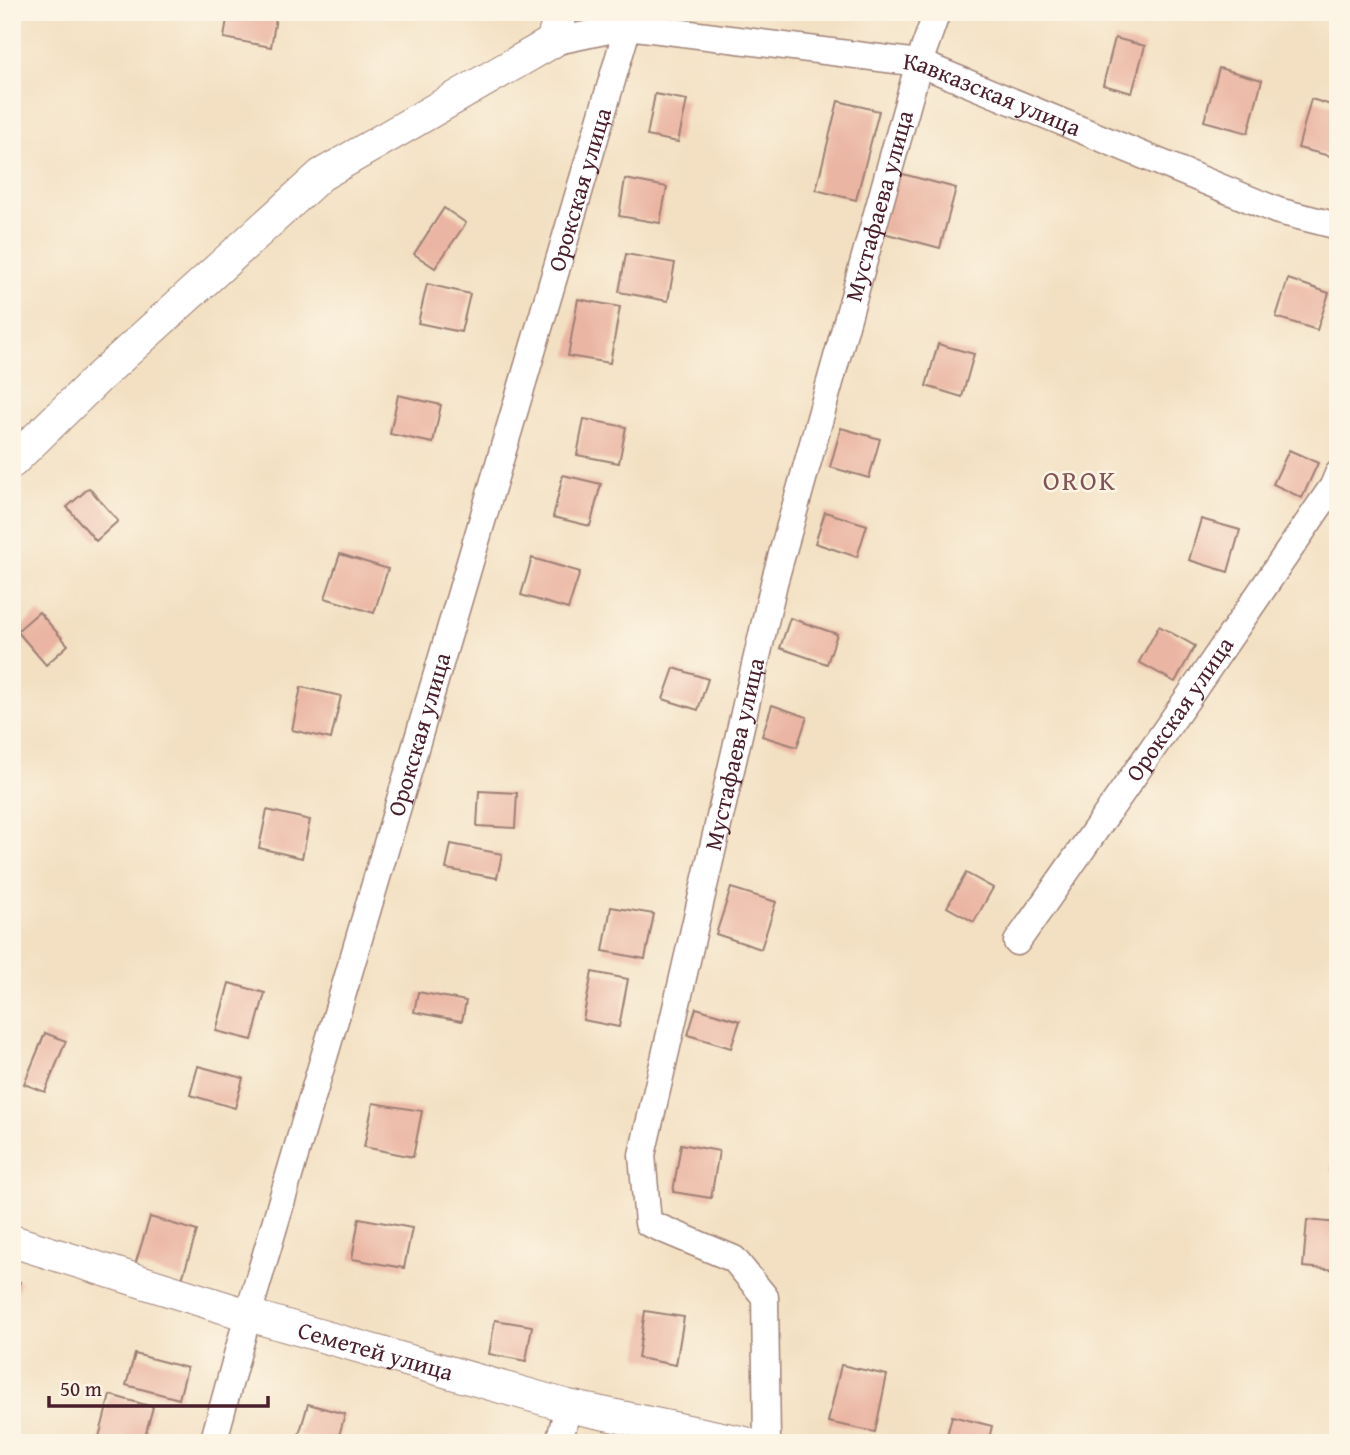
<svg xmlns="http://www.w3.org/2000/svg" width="1350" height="1455" font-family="'Gentium Book Plus',serif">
<rect width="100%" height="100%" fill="#fcf5e5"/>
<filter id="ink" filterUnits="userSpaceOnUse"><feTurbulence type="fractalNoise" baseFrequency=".0143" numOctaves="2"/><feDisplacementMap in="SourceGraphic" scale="14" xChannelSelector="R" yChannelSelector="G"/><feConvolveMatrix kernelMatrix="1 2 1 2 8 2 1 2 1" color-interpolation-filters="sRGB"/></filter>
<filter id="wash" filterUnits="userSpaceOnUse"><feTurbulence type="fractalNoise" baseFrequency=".00686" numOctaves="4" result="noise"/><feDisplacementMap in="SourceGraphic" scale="28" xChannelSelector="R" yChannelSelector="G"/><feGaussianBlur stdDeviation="1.57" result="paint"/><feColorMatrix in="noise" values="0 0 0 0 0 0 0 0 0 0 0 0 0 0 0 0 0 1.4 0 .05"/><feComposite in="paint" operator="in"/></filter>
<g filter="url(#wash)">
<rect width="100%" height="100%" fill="#f3e0c2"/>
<g id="blocks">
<g fill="#ebb5a3">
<polygon points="228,12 277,12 271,47 224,38"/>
<polygon points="1115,38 1145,46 1132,93 1103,85"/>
<polygon points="1219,68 1262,80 1248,133 1204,121"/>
<polygon points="655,94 687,100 678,142 647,136"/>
<polygon points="1311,99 1338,107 1338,158 1298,148"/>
<polygon points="838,101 879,111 856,200 816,190"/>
<polygon points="895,172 956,188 940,248 880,232"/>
<polygon points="625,179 667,187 660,223 619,216"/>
<polygon points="444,208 466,223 435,268 414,254"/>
<polygon points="626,254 675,263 668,301 619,292"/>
<polygon points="1288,279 1329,293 1317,330 1276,317"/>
<polygon points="427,284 470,294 461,332 418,323"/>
<polygon points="578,299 620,307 610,363 568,356"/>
<polygon points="938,344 974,354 962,397 926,386"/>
<polygon points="398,395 441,405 433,443 390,434"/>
<polygon points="584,419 626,427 619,463 577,455"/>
<polygon points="841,428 880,439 869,478 830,467"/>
<polygon points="1289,450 1318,463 1302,498 1273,484"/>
<polygon points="563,475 601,484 590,526 553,517"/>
<polygon points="89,488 118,521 96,541 67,507"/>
<polygon points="825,512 867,525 857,557 815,543"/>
<polygon points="1201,519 1240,530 1228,572 1189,560"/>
<polygon points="340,554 388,569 374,613 325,598"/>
<polygon points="532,558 580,572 568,609 521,595"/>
<polygon points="39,612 68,645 46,665 17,631"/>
<polygon points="790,618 837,634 827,664 780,648"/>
<polygon points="1159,626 1195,646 1175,682 1139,662"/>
<polygon points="674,668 708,679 698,710 663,699"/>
<polygon points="301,687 341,696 331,739 292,730"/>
<polygon points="772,705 807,717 797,747 762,736"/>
<polygon points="479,791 517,793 515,828 477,826"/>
<polygon points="267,810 310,820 302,858 259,848"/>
<polygon points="451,844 502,854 497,878 446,869"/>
<polygon points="966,873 993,888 974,922 947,907"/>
<polygon points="731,888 776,902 761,949 716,934"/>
<polygon points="611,907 654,914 645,959 603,951"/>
<polygon points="592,972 628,979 619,1027 583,1020"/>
<polygon points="229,983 265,993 252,1040 216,1031"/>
<polygon points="418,992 466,1001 462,1021 414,1012"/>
<polygon points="696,1008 740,1021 731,1048 688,1035"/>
<polygon points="45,1033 66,1041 45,1092 24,1084"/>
<polygon points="198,1066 243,1078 235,1108 190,1095"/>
<polygon points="373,1103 422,1111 413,1157 364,1147"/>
<polygon points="681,1144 719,1151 711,1198 673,1192"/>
<polygon points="1337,1148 1338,1148 1338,1173 1330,1171"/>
<polygon points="150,1217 197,1231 182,1279 135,1265"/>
<polygon points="359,1218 412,1228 404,1268 352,1259"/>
<polygon points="1307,1220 1338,1223 1338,1270 1303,1267"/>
<polygon points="12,1280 20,1282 13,1306 12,1306"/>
<polygon points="645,1311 684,1317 676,1365 638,1358"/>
<polygon points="495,1320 532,1326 526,1361 489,1354"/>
<polygon points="135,1354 187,1368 179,1399 126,1385"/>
<polygon points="841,1365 887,1375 875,1432 828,1422"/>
<polygon points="110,1395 153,1407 143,1443 104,1443 98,1441"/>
<polygon points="308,1404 345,1414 337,1443 326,1443 299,1435"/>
<polygon points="952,1416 992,1426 988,1443 945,1443"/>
</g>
</g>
</g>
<g filter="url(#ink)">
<use href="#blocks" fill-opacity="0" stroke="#9e8076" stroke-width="2"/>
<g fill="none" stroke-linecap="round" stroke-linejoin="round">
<defs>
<g id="minor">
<path id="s1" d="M552 42 628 26 919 63 1278 211 1338 226"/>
<path id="s2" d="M1017 942 1190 695 1333 486 1338 474"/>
<path id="s3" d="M213 1443 248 1315 628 26"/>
<polyline points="559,1443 568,1406"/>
<path id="s4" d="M767 1443 765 1297 734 1259 648 1223 642 1155 774 583 919 63 937 12"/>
</g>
<g id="tertiary">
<polyline points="12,462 97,379 321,175 552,42 561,12"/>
<path id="s5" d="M12 1241 248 1315 568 1406 745 1443"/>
</g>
</defs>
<use href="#minor" stroke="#9e8076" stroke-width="29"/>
<use href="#tertiary" stroke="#9e8076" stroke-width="34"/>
<use href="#minor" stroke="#fff" stroke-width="26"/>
<use href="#tertiary" stroke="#fff" stroke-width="32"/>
</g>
</g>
<g text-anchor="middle" stroke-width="5" stroke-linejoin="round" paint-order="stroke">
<g font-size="24" fill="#4a1f2b" stroke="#fcf5e5">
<text dy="8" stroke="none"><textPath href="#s1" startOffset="450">Кавказская улица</textPath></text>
<text dy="8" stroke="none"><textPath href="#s3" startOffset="1306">Орокская улица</textPath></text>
<text dy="8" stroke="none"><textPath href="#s4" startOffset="1335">Мустафаева улица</textPath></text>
<text dy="8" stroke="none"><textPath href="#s2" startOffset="284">Орокская улица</textPath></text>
<text dy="8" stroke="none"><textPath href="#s3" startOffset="738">Орокская улица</textPath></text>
<text dy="8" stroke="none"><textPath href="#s4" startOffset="768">Мустафаева улица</textPath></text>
<text dy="8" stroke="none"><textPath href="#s5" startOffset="380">Семетей улица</textPath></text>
</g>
<g font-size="28" letter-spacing="2" fill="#825455" stroke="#fcf5e5">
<text x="1080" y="490">OROK</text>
</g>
</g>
<rect width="1350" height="1455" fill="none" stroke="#fcf5e5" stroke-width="42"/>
<path d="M49 1396v10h219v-10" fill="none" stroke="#4a1f2b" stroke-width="3.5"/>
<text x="60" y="1396" font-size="21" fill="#4a1f2b" stroke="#fcf5e5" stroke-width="5" paint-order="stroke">50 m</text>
</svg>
